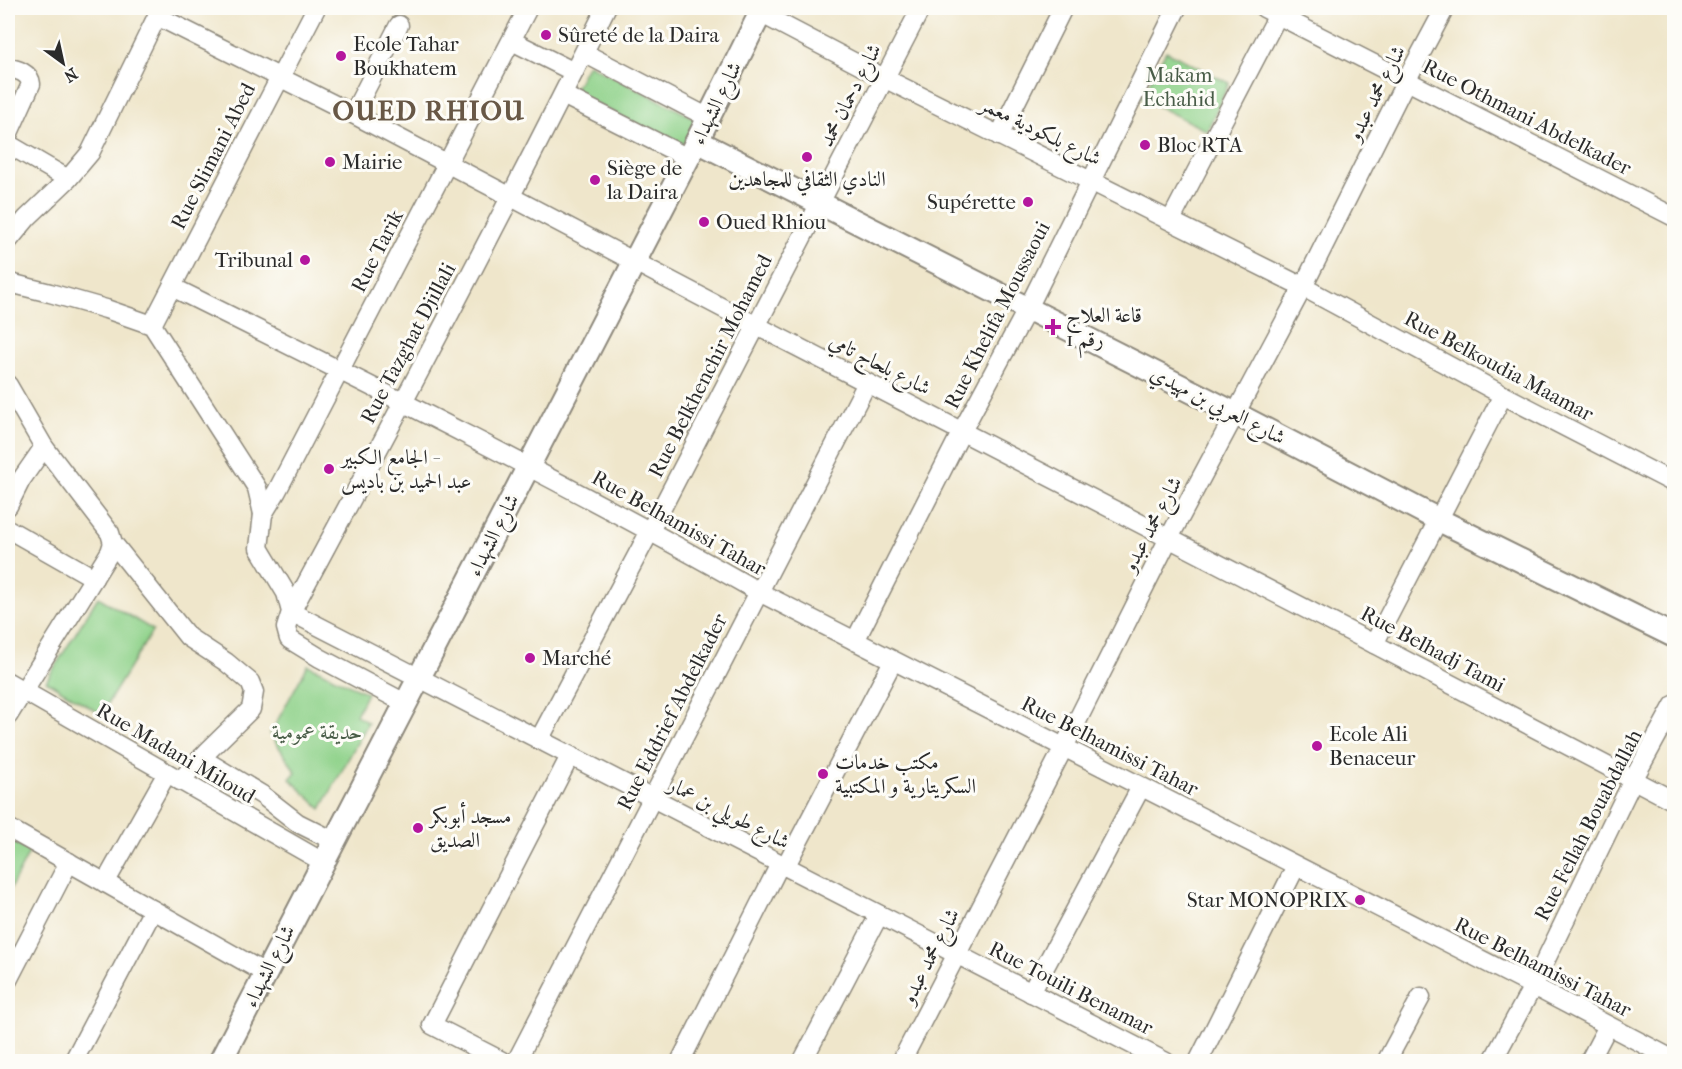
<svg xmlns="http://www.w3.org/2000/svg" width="1682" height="1069" font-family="'IM FELL French Canon',Amiri,serif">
<rect width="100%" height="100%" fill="#fdfcf7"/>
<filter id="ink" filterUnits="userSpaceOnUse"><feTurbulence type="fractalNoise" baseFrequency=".0167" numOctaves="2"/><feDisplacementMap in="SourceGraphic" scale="12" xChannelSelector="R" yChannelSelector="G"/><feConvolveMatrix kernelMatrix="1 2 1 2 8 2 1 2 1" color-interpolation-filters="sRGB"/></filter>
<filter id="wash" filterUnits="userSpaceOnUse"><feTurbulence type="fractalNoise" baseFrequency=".008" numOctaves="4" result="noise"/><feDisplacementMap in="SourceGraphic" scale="24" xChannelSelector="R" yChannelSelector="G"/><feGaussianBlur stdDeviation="1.35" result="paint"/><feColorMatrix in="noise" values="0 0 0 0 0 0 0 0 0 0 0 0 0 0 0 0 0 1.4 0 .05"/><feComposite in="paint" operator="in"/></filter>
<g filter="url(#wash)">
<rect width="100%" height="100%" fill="#efe6cb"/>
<g fill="#8fd28a" stroke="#5d7e5a" stroke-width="1.5">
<polygon points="1166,51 1229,83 1207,131 1141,98"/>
<polygon points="588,64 696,119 682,148 573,92"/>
<polygon points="98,597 153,630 101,714 46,681"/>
<polygon points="308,665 367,693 356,715 368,723 321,809 290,779 296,772 270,734"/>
<polygon points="8,839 30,851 8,893"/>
</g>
</g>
<g filter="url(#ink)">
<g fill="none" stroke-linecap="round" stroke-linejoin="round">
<defs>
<g id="minor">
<polyline points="1264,8 1674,217"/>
<polyline points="760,13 884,78 1303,287 1503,395 1674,483"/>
<polyline points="157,16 353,114 755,325 1374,644 1674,801"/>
<polyline points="512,41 574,72"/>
<polyline points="584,53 709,118"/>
<path d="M8 68C17 69 30 73 31 84L8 135"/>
<polyline points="563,95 688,158"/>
<polyline points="353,114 399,25"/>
<polyline points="999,136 1063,8"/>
<polyline points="8,144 68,179"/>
<polyline points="1171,220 1278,15"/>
<polyline points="8,241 27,218 68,179 90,153 161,8"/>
<polyline points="8,284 14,284 50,293 106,309 152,325 257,488 263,514 259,548 286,593 291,612 286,628 289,639 320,658 405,703"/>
<path d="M172 287C370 385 567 483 759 592L1533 986 1674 1060"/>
<polyline points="152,325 316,8"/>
<polyline points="8,385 44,447 110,533 113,543 188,637 226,662 250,682 254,692 251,709 208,751 180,781"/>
<polyline points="8,506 21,480 44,447"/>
<polyline points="263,514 277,491 528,8"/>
<polyline points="8,529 94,578"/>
<polyline points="291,612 1166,1062"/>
<path d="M291 612C399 412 505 211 606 8"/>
<polyline points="855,641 962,431 1028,308 1177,8"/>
<polyline points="1374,644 1503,395"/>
<polyline points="8,682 323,862"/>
<polyline points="8,716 110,552 113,543"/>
<polyline points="539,740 650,531 921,8"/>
<polyline points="201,758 262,795 298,823 334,841"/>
<polyline points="8,828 265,973"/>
<polyline points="785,867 893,661"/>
<polyline points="105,883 167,773"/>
<polyline points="8,980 69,862"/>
<polyline points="1031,993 1141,787"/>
<polyline points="73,1062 153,910"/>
<polyline points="504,1062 432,1025 570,756"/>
<polyline points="516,1062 867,383"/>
<polyline points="680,1062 780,864"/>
<polyline points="802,1062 879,915"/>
<polyline points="901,1062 1064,747 1169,538 1303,287 1406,81 1445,8"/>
<polyline points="1198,1062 1296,866"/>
<polyline points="1386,1062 1421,997"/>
<polyline points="1492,1062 1533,986 1633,780 1674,705"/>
<polyline points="1589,1062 1608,1026"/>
</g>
<g id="major">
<polyline points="697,141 1236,414 1439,520 1674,636"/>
<polyline points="220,1062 697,141 763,8"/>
</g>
</defs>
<use href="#minor" stroke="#8d887b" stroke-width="21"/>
<use href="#major" stroke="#8d887b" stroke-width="26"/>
<use href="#minor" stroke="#fff" stroke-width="18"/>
<use href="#major" stroke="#fff" stroke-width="22"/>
</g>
</g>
<g fill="#b5179e" stroke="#fdfcf7" stroke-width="2">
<circle cx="546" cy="35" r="6"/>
<circle cx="341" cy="56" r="6"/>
<circle cx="1145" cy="145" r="6"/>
<circle cx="807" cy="157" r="6"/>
<circle cx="330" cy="162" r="6"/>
<circle cx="595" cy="180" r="6"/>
<circle cx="1028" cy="202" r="6"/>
<circle cx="704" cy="222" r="6"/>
<circle cx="305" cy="260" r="6"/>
<path d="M1050 318h6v6h6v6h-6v6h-6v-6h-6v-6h6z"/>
<circle cx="329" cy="469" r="6"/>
<circle cx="530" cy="658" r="6"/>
<circle cx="1317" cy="746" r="6"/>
<circle cx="823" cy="774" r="6"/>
<circle cx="418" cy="828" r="6"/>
<circle cx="1360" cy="900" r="6"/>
</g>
<g text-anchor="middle" stroke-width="6" stroke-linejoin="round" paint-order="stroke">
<g font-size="21" fill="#2b2b2b" stroke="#fdfcf7" text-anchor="start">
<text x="558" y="42">Sûreté de la Daira</text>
<text x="353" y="51">Ecole Tahar<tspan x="353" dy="24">Boukhatem</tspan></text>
<text x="1157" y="152">Bloc RTA</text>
<text x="342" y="169">Mairie</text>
<text x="607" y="175">Siège de<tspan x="607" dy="24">la Daira</tspan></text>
<text x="807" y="186" text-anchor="middle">النادي الثقافي للمجاهدين</text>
<text x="1016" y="209" text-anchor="end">Supérette</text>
<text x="716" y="229">Oued Rhiou</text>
<text x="293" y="267" text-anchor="end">Tribunal</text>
<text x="1066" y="322">قاعة العلاج<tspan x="1066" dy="24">رقم 1</tspan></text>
<text x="341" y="464">الجامع الكبير -<tspan x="341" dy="24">عبد الحميد بن باديس</tspan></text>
<text x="542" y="665">Marché</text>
<text x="1329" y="741">Ecole Ali<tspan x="1329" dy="24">Benaceur</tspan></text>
<text x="835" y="769">مكتب خدمات<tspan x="835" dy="24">السكريتارية و المكتبية</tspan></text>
<text x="430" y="823">مسجد أبوبكر<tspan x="430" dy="24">الصديق</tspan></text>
<text x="1348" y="907" text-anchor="end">Star MONOPRIX</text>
</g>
<g font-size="21" fill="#495d48" stroke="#fdfcf7">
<text x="1179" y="82">Makam<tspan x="1179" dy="24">Echahid</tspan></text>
<text x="317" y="739">حديقة عمومية</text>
</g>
<g font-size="21" fill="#2b2b2b" stroke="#fdfcf7">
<text transform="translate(1376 93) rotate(-63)" y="7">شارع محمد عبدو</text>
<text transform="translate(850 95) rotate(-63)" y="7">شارع دحمان محمد</text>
<text transform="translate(716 103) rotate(-64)" y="7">شارع الشهداء</text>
<text transform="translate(1527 117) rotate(27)" y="7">Rue Othmani Abdelkader</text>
<text transform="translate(1041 131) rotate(26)" y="7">شارع بلكودية معمر</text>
<text transform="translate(213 156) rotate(-63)" y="7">Rue Slimani Abed</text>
<text transform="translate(377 251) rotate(-63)" y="7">Rue Tarik</text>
<text transform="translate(997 315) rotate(-63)" y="7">Rue Khelifa Moussaoui</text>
<text transform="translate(408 343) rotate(-62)" y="7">Rue Tazghat Djillali</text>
<text transform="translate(880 364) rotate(27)" y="7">شارع بلحاج تامي</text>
<text transform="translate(710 366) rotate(-63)" y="7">Rue Belkhenchir Mohamed</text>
<text transform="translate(1499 366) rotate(28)" y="7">Rue Belkoudia Maamar</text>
<text transform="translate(1218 405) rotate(27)" y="7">شارع العربي بن مهيدي</text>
<text transform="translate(679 523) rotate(29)" y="7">Rue Belhamissi Tahar</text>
<text transform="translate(1152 524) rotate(-62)" y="7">شارع محمد عبدو</text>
<text transform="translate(493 535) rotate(-63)" y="7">شارع الشهداء</text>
<text transform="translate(1433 649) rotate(28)" y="7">Rue Belhadj Tami</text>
<text transform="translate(672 712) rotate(-63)" y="7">Rue Eddrief Abdelkader</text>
<text transform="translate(1110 746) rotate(27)" y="7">Rue Belhamissi Tahar</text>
<text transform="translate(176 753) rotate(30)" y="7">Rue Madani Miloud</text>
<text transform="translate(729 813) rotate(27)" y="7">شارع طويلي بن عمار</text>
<text transform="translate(1588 825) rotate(-63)" y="7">Rue Fellah Bouabdallah</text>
<text transform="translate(930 956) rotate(-63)" y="7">شارع محمد عبدو</text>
<text transform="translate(269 966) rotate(-63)" y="7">شارع الشهداء</text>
<text transform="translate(1543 967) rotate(27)" y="7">Rue Belhamissi Tahar</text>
<text transform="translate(1071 988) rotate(27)" y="7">Rue Touili Benamar</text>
</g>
<g font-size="27" font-weight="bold" letter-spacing="1.5" fill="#685846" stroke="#fdfcf7">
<text x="429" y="120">OUED RHIOU</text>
</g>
</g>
<rect width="1682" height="1069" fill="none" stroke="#fdfcf7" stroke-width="30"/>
<g transform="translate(63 63) rotate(147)" stroke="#fdfcf7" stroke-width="4.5" paint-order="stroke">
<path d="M0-4.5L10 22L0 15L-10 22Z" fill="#2b2b2b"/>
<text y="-9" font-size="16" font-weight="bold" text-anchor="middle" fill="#2b2b2b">N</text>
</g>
</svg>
